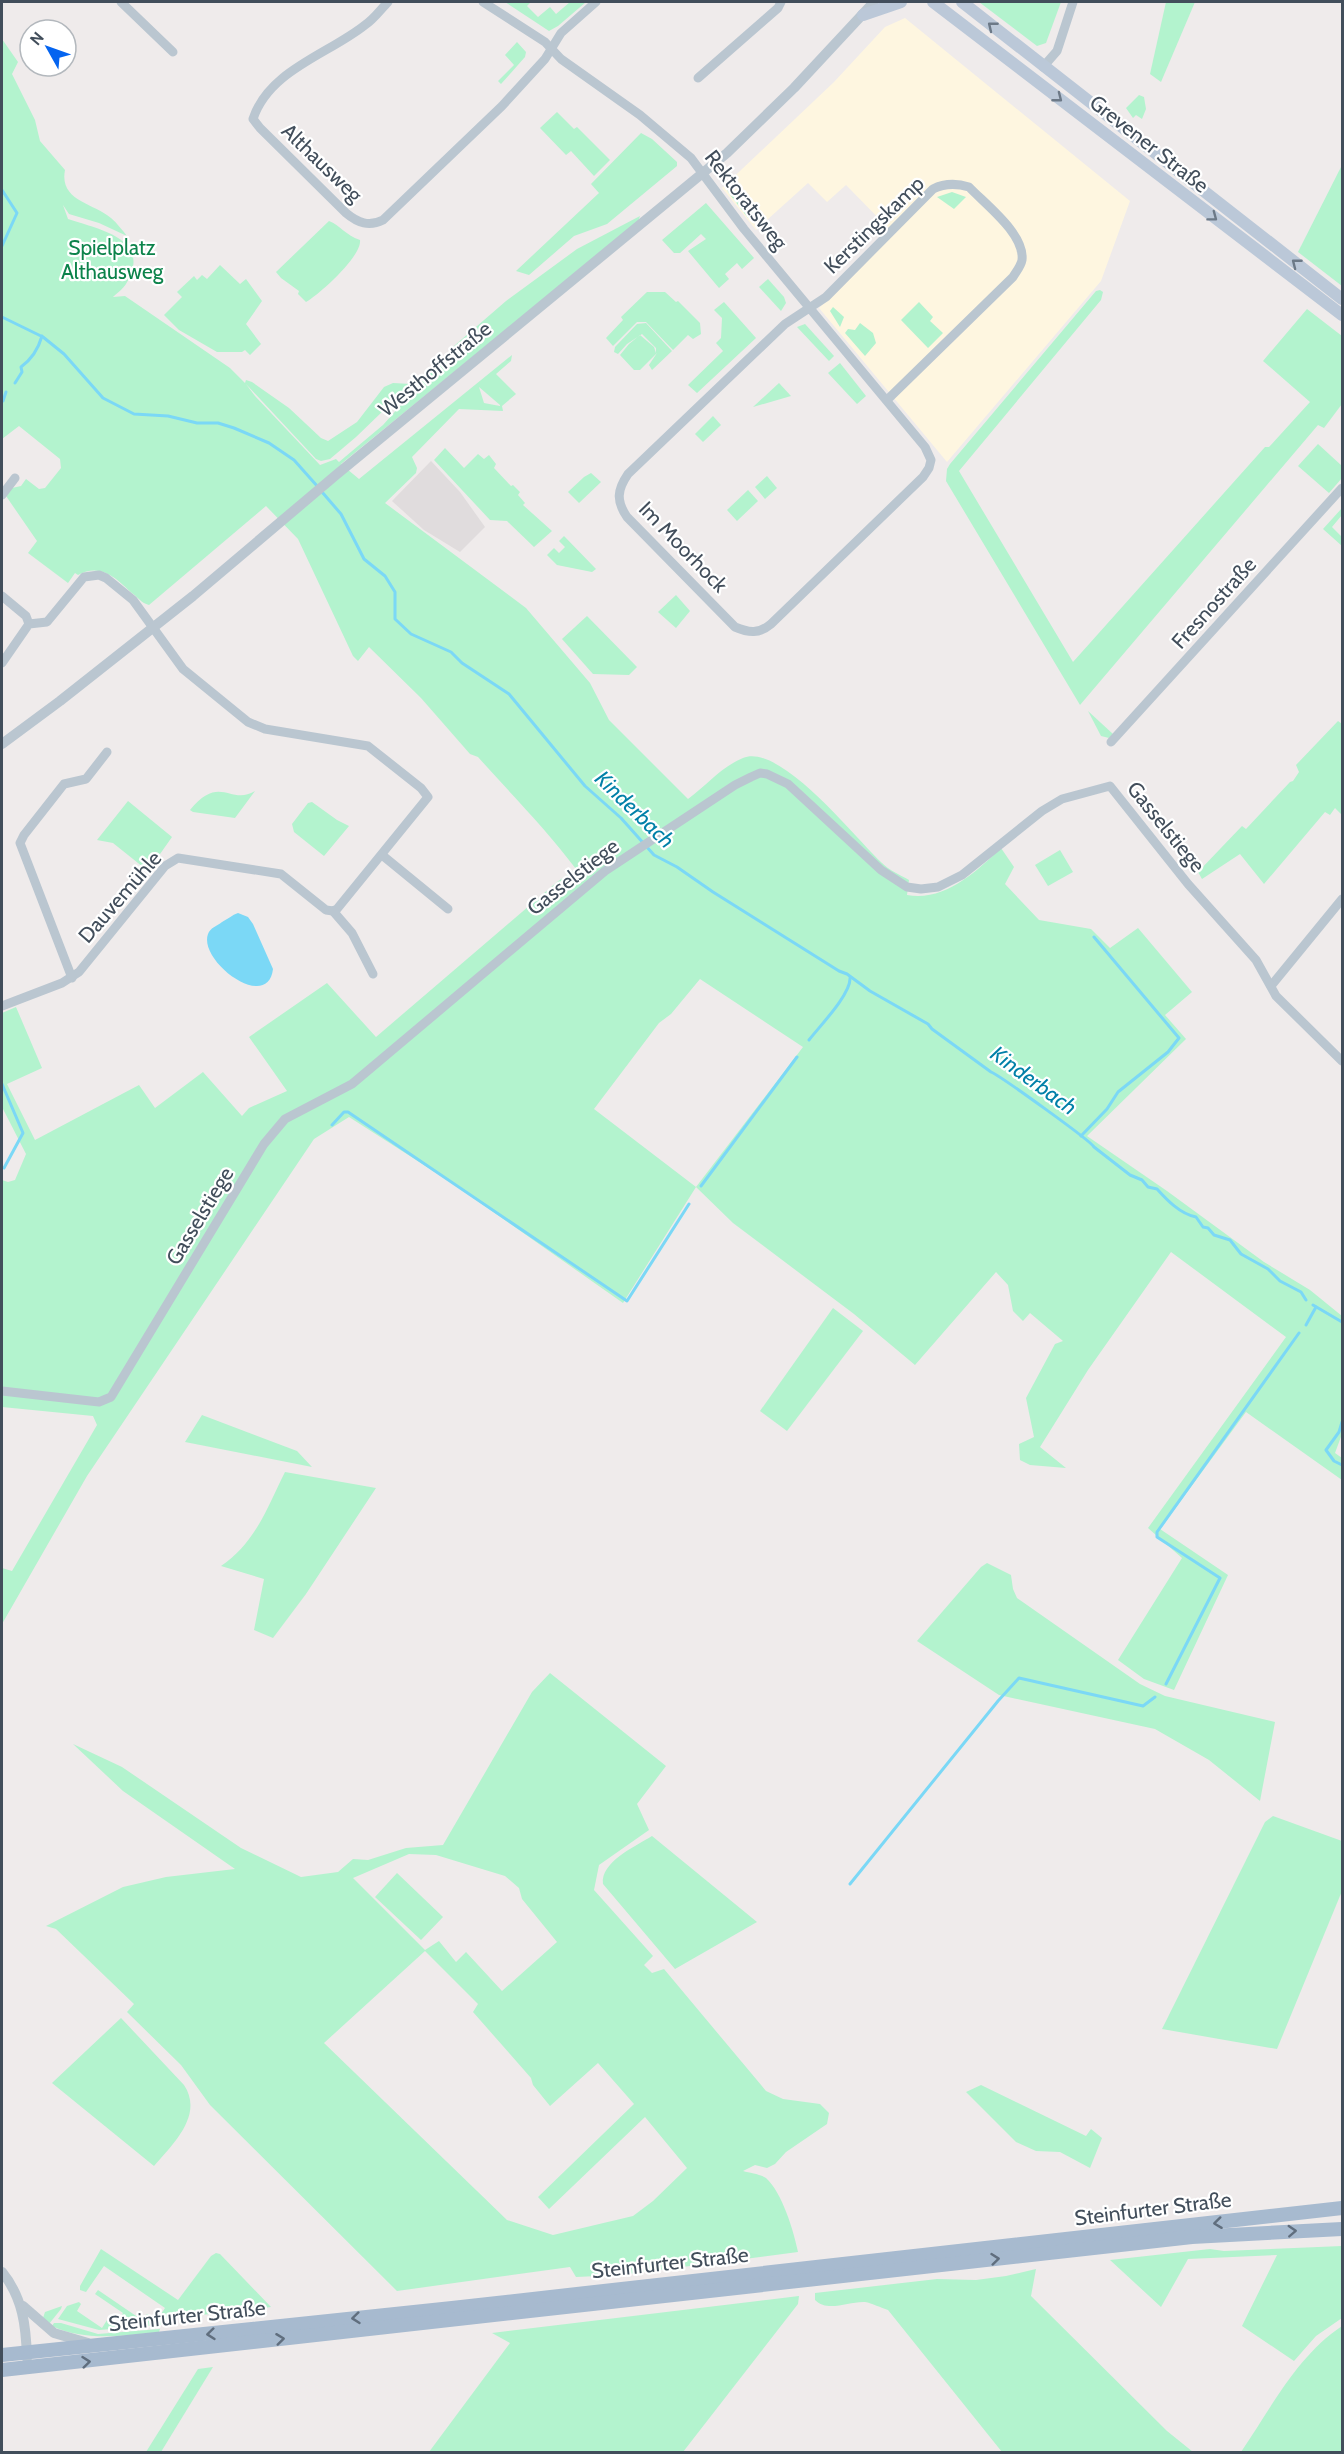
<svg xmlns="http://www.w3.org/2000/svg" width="1344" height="2454" font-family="Cabin,sans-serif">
<rect width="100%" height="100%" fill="#efebeb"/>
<polygon fill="#fef6e0" points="905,18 1130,201 1101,281 947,462 819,308 894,234 846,185 827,202 808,183 756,230 722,188 834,82 885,27"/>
<polygon fill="#e0dcdd" points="431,461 460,492 485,527 460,552 424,530 392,501"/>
<g fill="#b3f3ce" fill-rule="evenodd">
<polygon points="505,2 531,2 527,6 538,17 550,7 556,14 570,2 586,2 558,26 549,31"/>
<polygon points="979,2 1061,2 1046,43 1037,46"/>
<polygon points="1166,2 1195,2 1161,82 1150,74"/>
<path d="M2 39 18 62 12 74 35 120 40 141 65 170C59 201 93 203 111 218 117 223 122 230 127 236L99 223 69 214 63 205 68 219C101 230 153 239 126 284 123 289 117 293 113 297L125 296 230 368 245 383 246 380 252 382 289 408 321 438 328 441 357 422 384 387 393 383 411 384 356 437 330 459 321 461 316 459 246 384 255 396 320 465 336 459 339 462 383 425 454 346 506 301 577 249 640 216 638 222 341 464 359 479 512 355 511 361 496 374 516 394 502 406 503 411 459 409 412 457 417 468 416 473 385 503 526 608 590 683 609 720 688 799C706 786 721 767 743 758 780 742 856 839 882 863 889 870 900 875 909 880L907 895C944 902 976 872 1001 848L1014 867 1005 884 1039 920 1091 929 1110 948 1138 928 1192 992 1165 1015 1186 1039 1087 1136 1167 1191 1264 1262 1310 1290 1342 1316V1434L1335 1453 1342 1458V1480L1246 1412 1160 1529 1228 1575 1174 1690 1144 1679 1118 1660 1182 1558 1148 1528 1286 1337 1171 1252 1088 1370 1040 1447 1066 1468 1030 1465 1020 1460 1019 1444 1034 1437 1026 1398 1055 1344 1063 1341 1030 1313 1023 1321 1013 1311 1008 1285 996 1272 915 1365 854 1314 733 1223 696 1187 623 1303 452 1183 349 1117 314 1139 87 1476 2 1624V1568L12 1571 97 1425 93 1416 2 1407V1180L8 1182 15 1180 26 1154 2 1107V1013L16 1007 42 1068 7 1084 35 1140 139 1085 155 1108 203 1072 242 1116 249 1108 287 1091 249 1037 327 983 376 1037 557 882 576 869C546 829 511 794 478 757L470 754 421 698 369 647 358 661 353 656 298 539 266 506 149 605C141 603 139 598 133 594 117 579 101 562 78 575L75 573 68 583 28 553 37 541 6 496 12 488 21 486 26 479 39 489 45 488 61 468 60 459 19 426 2 439ZM479 387 500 405V406L484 403ZM700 979 803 1047 696 1187 594 1109 659 1023 671 1014Z"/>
<polygon points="517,42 526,52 525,57 501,84 498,81 514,65 505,55"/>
<polygon points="1139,95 1144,97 1146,109 1142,119 1136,115 1133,118 1126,108"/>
<polygon points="557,112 574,129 577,127 610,160 594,176 571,151 566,155 540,128"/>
<polygon points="641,133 652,139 677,162 677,166 607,224 574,236 529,275 516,271 599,193 591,184"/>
<polygon points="1342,165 1342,286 1298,252"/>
<polygon points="733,183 736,186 732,190 753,213 748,218 728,192 727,188"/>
<polygon points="952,192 966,197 954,209 937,197"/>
<polygon points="706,203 754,258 742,269 737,263 725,274 729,279 719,288 688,251 706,239 701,234 680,253 674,253 662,240"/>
<path d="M329 221C340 225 345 235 360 240 362 256 320 294 306 302L298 294 299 291 281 278 276 272Z"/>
<polygon points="220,265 240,284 246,279 262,301 246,324 261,344 250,355 245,350 242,352 217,352 179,330 164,315 182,297 177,292 194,276 197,280 202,275 207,279"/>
<polygon points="768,279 784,297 786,303 781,311 759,287"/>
<polygon points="1100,290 1103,292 1101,300 959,471 1073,662 1265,447 1269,447 1310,402 1263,361 1307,309 1342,336 1342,404 1324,428 1318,425 1080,705 946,481 947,469 950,464 1096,291"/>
<polygon points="647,292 665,292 676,302 678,301 700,323 701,334 693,339 688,335 673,350 646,322 637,322 613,346 606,338 623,320 621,317"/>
<polygon points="724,302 756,338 697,393 688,385 723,351 716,343 721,338 722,318 714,310"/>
<polygon points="919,302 933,317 930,321 943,333 928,348 901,320"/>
<polygon points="833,307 844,317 840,327 830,311"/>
<polygon points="646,323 672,351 652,370 649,365 657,353 640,370 634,370 620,355 629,344 640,335 654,347 656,353 656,348 642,334 627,344 618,354 614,352 615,347 637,324"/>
<polygon points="860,323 873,333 876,343 865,356 845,333 848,329 855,330"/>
<polygon points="805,324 834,356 829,361 797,327"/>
<polygon points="840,363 866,396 857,404 828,373"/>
<polygon points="779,383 791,396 753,407"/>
<polygon points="713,416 721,425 703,442 695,434"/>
<polygon points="1318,444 1342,466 1342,478 1329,493 1298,466"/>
<polygon points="445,448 464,468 478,454 484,459 489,455 496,464 494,468 511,486 513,485 520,492 518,495 525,503 523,505 552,531 534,547 507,521 490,520 434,460"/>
<polygon points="591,473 601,482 579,503 568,492 584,477"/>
<polygon points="767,476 777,488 765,499 755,487"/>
<polygon points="748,490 758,501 737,521 727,510"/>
<polygon points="1342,508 1342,515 1332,527 1342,537 1342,546 1323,529"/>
<polygon points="564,536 596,569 592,572 557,565 547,555 554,548 559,553 565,547 559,541"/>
<polygon points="676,595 690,611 676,628 658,612"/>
<polygon points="587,616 637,667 629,675 593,674 562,639"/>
<polygon points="1088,711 1113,734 1109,738 1101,736"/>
<polygon points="1338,721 1342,724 1342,815 1335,808 1330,815 1325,812 1264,884 1240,854 1202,879 1198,872 1242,826 1246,829 1290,782 1293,781 1299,772 1296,765"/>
<path d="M255 791 235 818 193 812 190 810C220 773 230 806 255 791Z"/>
<polygon points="128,801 172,837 148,871 113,843 97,840"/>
<polygon points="312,802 337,820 349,826 324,856 294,832 292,824 308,803"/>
<polygon points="1060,850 1073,872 1048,886 1035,865"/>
<polygon points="833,1308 863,1331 787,1431 760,1411"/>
<polygon points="202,1415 297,1451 312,1467 185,1442"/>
<path d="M285 1472 376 1488 306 1594 273 1638 254 1630 264 1579 221 1566C256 1542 267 1508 285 1472Z"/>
<polygon points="987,1563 1011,1575 1013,1589 1017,1598 1140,1684 1165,1696 1275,1722 1260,1801 1209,1760 1155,1729 999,1695 917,1641 981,1567"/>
<path d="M550 1673 666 1766 637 1804 649 1830 599 1865 594 1890 653 1956 644 1965 652 1973 664 1969 766 2091 783 2099 820 2104 829 2113 827 2124 786 2152 775 2164 767 2168 755 2165 743 2171C750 2173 760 2174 766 2178 782 2192 794 2232 798 2252L620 2275 576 2277 570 2267 397 2291 210 2105 181 2065 127 2012 134 2004 56 1929 46 1926 123 1887 166 1877 235 1869 123 1791 73 1744 122 1767 241 1848 301 1877 338 1872 353 1859 368 1860 406 1848 443 1845 532 1692ZM409 1854 436 1855 505 1876 519 1888 522 1899 557 1942 502 1991 466 1952 456 1962 439 1941 425 1950 353 1878ZM425 1951 478 2004 473 2012 531 2078 533 2085 550 2106 598 2063 634 2104 538 2197 549 2209 645 2117 687 2168 653 2201 633 2216 553 2235 507 2220 324 2043Z"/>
<polygon points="1273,1816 1342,1841 1342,1891 1277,2049 1162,2029 1265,1822"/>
<path d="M652 1836 757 1922 675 1969 603 1884C600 1862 636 1846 652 1836Z"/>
<polygon points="397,1873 443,1917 421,1940 375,1897"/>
<path d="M121 2018 184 2085C204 2115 173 2144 154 2166L52 2083Z"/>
<polygon points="981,2085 1086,2136 1091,2129 1102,2138 1090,2168 1060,2152 1036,2151 1016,2142 966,2092"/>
<polygon points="1342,2246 1342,2318 1316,2336 1294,2361 1242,2326 1277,2255 1188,2259 1161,2307 1110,2260 1210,2249 1224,2251"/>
<polygon points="101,2249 178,2300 211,2256 216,2253 220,2254 271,2307 166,2319 162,2325 99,2330 58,2319 67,2306 79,2302 81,2304 77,2311 102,2328 107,2320 115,2325 123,2313 95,2294 98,2290 142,2320 147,2314 157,2320 165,2308 104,2266 86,2292 80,2290 80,2286"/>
<path d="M1036 2269 1031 2296 1167 2431 1193 2452H1002L888 2310C881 2308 872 2303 865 2302 849 2301 828 2313 815 2300V2293L937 2279 976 2280 1006 2276Z"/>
<polygon points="799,2296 798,2304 683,2452 429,2452 510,2343 492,2333"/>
<polygon points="62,2306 61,2309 49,2324 43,2318 45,2312"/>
<path d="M54 2323H61L98 2334 160 2329 159 2332 152 2333C118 2336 84 2341 52 2326Z"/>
<path d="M1342 2326V2452H1241C1271 2408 1297 2356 1342 2326Z"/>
<polygon points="213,2367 161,2452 146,2452 198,2369"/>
</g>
<path fill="#7bd8f6" d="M238 913 248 917 253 924 273 969C268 1013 198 961 208 934 210 928 217 926 222 922 228 919 232 915 238 913Z"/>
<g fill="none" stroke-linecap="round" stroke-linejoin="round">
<g stroke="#7bd8f6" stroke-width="3">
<polyline points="2,190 17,213 2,246"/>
<polyline points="2,317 43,337 64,354 103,398 134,414 168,416 197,423 218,423 234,428 269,443 294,460 318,487"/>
<path d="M15 383 22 372 21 367C32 359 38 350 42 336"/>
<polyline points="3,401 6,392"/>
<path d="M322 492 341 514 364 559 385 576 395 592V619L411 634 451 652 462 663 509 694 585 786 621 818 654 855 677 867 713 892 839 971 847 974 870 991 928 1024 932 1029 991 1072C1002 1077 1091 1141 1094 1147L1130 1175 1142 1180 1148 1187 1157 1189C1166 1199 1180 1214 1196 1217L1203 1227 1208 1228 1214 1235 1230 1240 1241 1254 1268 1269 1280 1281 1301 1292 1306 1300"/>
<path d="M809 1040C819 1027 851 994 850 978"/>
<polyline points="2,1084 23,1133 4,1168"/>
<polyline points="332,1125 344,1112 348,1112 627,1301 689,1204"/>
<polyline points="1081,1136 1107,1109 1118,1092 1168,1052 1179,1038 1094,937"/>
<polyline points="701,1186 797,1057"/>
<polyline points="1313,1305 1342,1322"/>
<polyline points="1306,1325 1316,1307"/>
<polyline points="1342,1422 1339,1432 1326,1450 1334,1461 1342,1465"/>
<polyline points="1166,1684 1220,1578 1157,1537 1157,1532 1299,1333"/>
<polyline points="850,1884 998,1701 1019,1678 1143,1706 1155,1697"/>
</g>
<g stroke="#bac6d0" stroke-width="9">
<polyline points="121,2 173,52"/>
<path d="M388 2C381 9 374 19 365 25 329 54 269 70 253 119L260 128 346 213C358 223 369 227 383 220L502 106 545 59 561 33 596 2"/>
<path d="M483 2 545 42 561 59 640 115 691 158 744 229 925 447 931 460 929 468 923 477 771 624C759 634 749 633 735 627L627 517C616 501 617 490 628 474L785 324 826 297 933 189C945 183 956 183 969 187 985 204 1025 234 1022 260 1021 266 1016 272 1013 277L887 400"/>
<polyline points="1043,67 1057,51 1073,2"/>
<polyline points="698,78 778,8 781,2"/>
<polyline points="2,495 15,478"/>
<polyline points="2,596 26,616 29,624"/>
<polyline points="2,663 29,624 47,622 84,577 99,575 106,578 133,600 183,669 248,722 265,729 368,746 421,788 428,797 337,909 333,911 326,910 281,874 178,858 165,866 79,972 62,983 2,1006"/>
<polyline points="1111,742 1342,488"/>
<polyline points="382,855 448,909"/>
<polyline points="333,911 352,933 373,974"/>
<polyline points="72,978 20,843 24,835 64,784 86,779 107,752"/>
<polyline points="1271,986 1342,899"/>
<polyline points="2,1391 99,1402 111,1397 264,1144 285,1119 352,1084 605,871 735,785 751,777 760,773 767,774 788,784 881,870 907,887 921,889 938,887 962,875 1042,811 1062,799 1110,786 1188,884 1256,960 1276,996 1342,1061"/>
</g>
<g stroke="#bac6d0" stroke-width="10">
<polyline points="2,744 60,701 193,596 336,475 727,153 794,88 874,2"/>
<path d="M2 2272C23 2298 26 2326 27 2358"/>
<polyline points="23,2306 54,2333 88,2343"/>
</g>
<g stroke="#bbc8d8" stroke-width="12">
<polyline points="933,2 1342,315"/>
<polyline points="962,2 1342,299"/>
<polyline points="863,15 901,2"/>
</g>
<g stroke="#a7bacf" stroke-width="14">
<polyline points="2,2355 452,2308 1342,2208"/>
<polyline points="2,2370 1192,2237 1342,2229"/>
</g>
</g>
<defs><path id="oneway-chevron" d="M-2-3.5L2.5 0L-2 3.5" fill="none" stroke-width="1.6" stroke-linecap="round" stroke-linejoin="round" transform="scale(1.5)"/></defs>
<g stroke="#6c7987">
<use href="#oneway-chevron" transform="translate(992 26) rotate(-141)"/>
<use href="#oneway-chevron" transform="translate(1058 98) rotate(38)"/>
<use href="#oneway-chevron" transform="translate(1213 217) rotate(37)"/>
<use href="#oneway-chevron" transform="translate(1296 263) rotate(-142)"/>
</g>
<g stroke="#606e7e">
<use href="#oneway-chevron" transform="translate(1218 2223) rotate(173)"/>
<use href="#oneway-chevron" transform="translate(1292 2231) rotate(-3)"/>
<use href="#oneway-chevron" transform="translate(995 2259) rotate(-6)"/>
<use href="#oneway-chevron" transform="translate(356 2318) rotate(174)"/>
<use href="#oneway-chevron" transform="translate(211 2334) rotate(174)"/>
<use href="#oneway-chevron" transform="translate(280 2339) rotate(-7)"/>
<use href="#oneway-chevron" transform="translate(86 2362) rotate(-6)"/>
</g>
<g text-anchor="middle" stroke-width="4.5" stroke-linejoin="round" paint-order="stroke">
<g font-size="21" fill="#424e5b" stroke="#fff">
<text transform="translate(1149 144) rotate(38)" y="7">Grevener Straße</text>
<text transform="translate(322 163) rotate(44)" y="7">Althausweg</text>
<text transform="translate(746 200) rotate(52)" y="7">Rektoratsweg</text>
<text transform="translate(874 225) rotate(-44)" y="7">Kerstingskamp</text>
<text transform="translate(435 369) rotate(-39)" y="7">Westhoffstraße</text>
<text transform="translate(683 547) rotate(46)" y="7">Im Moorhock</text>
<text transform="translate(1214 603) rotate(-48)" y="7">Fresnostraße</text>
<text transform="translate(1166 827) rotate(51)" y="7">Gasselstiege</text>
<text transform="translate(573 877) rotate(-38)" y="7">Gasselstiege</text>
<text transform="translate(120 897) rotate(-49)" y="7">Dauvemühle</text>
<text transform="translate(200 1216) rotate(-59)" y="7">Gasselstiege</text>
<text transform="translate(1153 2209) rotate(-7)" y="7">Steinfurter Straße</text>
<text transform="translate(670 2263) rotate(-6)" y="7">Steinfurter Straße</text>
<text transform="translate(187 2316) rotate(-6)" y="7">Steinfurter Straße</text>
</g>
<g font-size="21" fill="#0c834b" stroke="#fff">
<text x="112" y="255">Spielplatz<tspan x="112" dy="24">Althausweg</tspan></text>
</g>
<g font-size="22" font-style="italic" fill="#0180a8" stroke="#fff">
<text transform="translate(635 809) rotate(44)" y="8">Kinderbach</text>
<text transform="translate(1034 1080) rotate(36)" y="8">Kinderbach</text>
</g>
</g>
<rect width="1344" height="2454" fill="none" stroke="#424e5b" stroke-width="6"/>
<g transform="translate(48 48) rotate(310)"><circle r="28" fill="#ffffff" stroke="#b3b8bd" stroke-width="1.5"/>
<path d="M0-4.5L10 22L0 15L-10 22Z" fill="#0464f0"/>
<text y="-9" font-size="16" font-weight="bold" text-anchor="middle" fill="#424e5b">N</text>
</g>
</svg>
